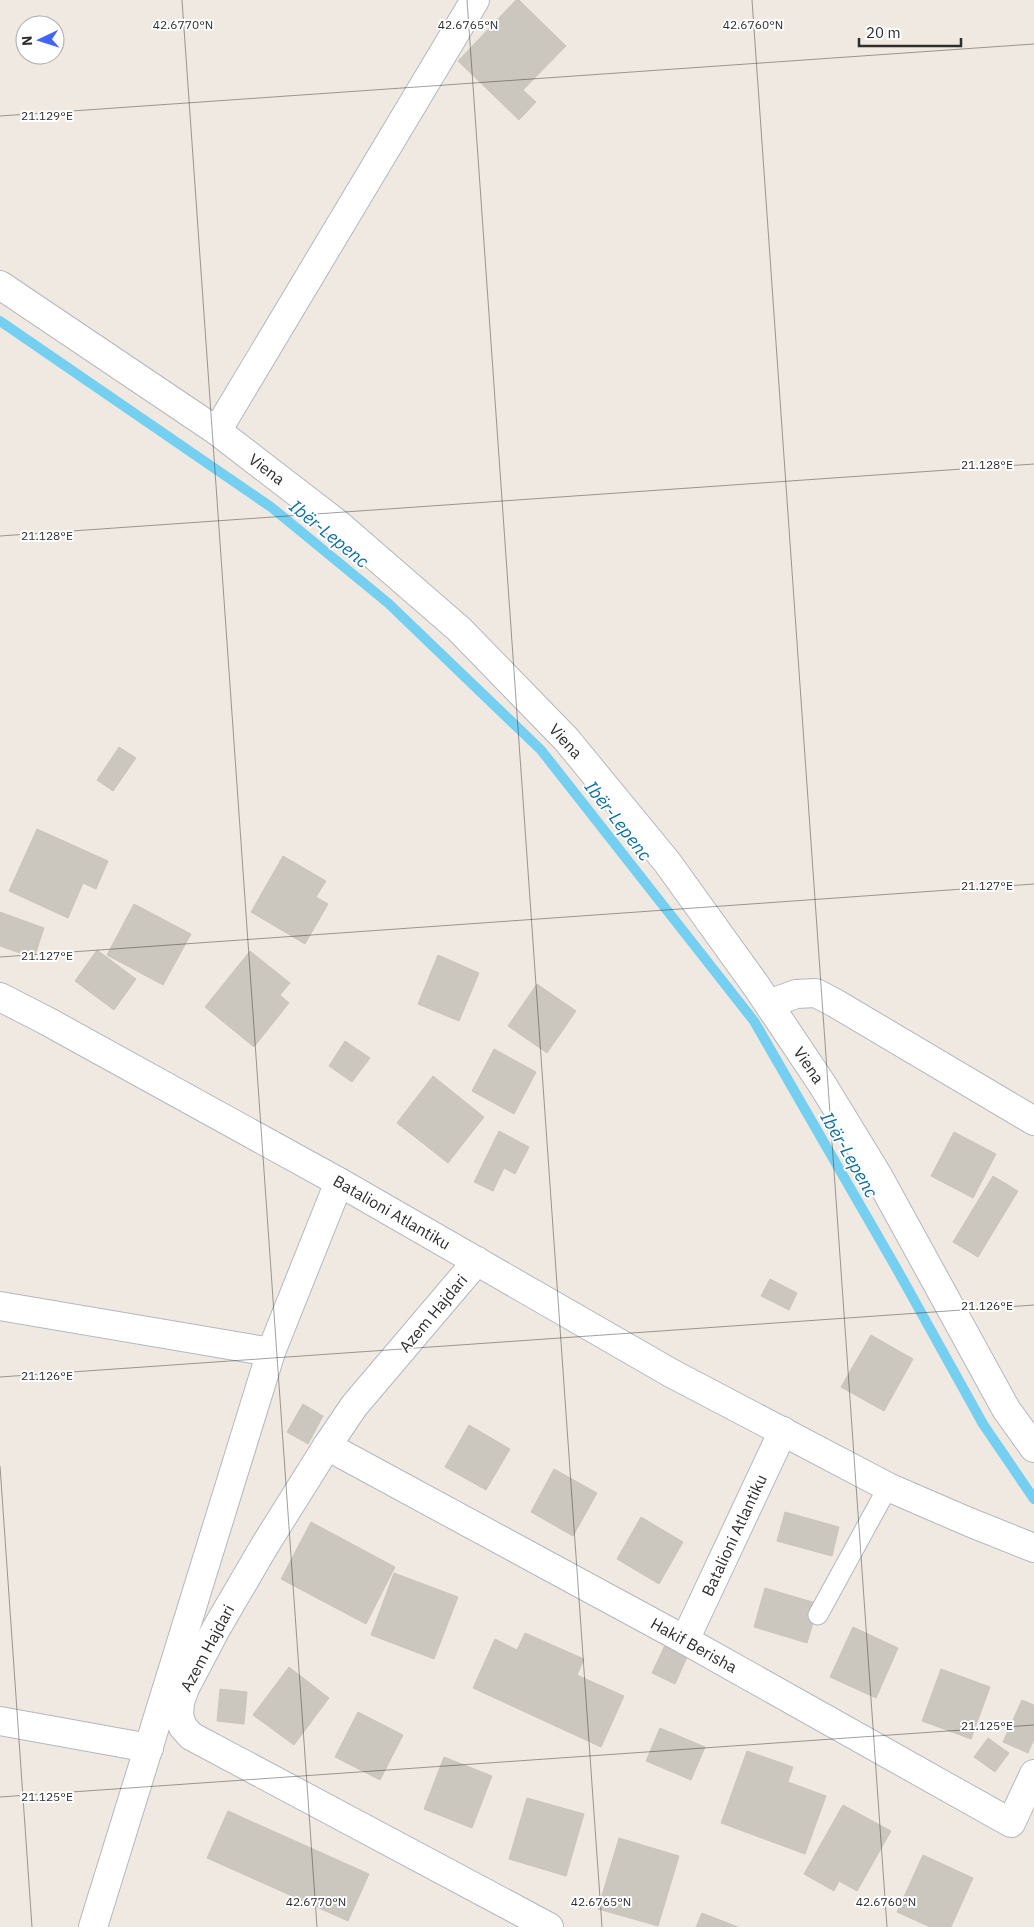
<svg xmlns="http://www.w3.org/2000/svg" width="1034" height="1927" font-family="'IBM Plex Sans',sans-serif">
<rect width="100%" height="100%" fill="#efe9e1"/>
<g fill="none" stroke-linecap="round" stroke-linejoin="round">
<polyline stroke="#75cff0" stroke-width="10" points="0,321 271,507 388,603 541,750 754,1021 898,1271 983,1424 1034,1499"/>
</g>
<g fill="#cbc7bf" stroke="#cbc5ba">
<polygon points="516,0 519,0 566,46 523,90 536,102 519,120 458,61"/>
<polygon points="119,747 136,758 113,791 97,780"/>
<polygon points="37,829 108,861 96,889 83,883 68,918 9,891"/>
<polygon points="283,856 326,881 316,897 328,904 305,944 251,912"/>
<polygon points="134,904 191,934 163,985 107,955"/>
<polygon points="0,912 44,928 34,958 0,946"/>
<polygon points="97,950 136,979 114,1010 75,981"/>
<polygon points="250,951 290,983 280,995 289,1003 254,1047 205,1007"/>
<polygon points="438,955 479,973 459,1021 418,1004"/>
<polygon points="537,984 576,1011 547,1053 508,1026"/>
<polygon points="345,1041 370,1058 352,1082 329,1066"/>
<polygon points="494,1049 536,1072 514,1114 472,1091"/>
<polygon points="433,1076 484,1117 448,1163 397,1123"/>
<polygon points="499,1131 529,1147 515,1174 504,1168 493,1191 474,1182"/>
<polygon points="954,1132 996,1154 973,1198 931,1176"/>
<polygon points="993,1176 1018,1191 978,1257 953,1242"/>
<polygon points="770,1279 797,1293 789,1310 761,1296"/>
<polygon points="871,1335 913,1359 884,1411 841,1387"/>
<polygon points="303,1404 323,1416 308,1444 287,1432"/>
<polygon points="469,1425 510,1449 486,1490 445,1467"/>
<polygon points="554,1469 597,1493 573,1536 531,1512"/>
<polygon points="785,1512 839,1527 832,1556 777,1541"/>
<polygon points="641,1517 683,1542 659,1584 617,1559"/>
<polygon points="311,1522 395,1567 366,1624 281,1579"/>
<polygon points="394,1573 458,1597 434,1659 371,1635"/>
<polygon points="765,1588 819,1604 807,1643 754,1627"/>
<polygon points="853,1627 898,1648 876,1698 830,1677"/>
<polygon points="525,1633 584,1659 577,1675 624,1696 601,1747 473,1688 495,1639 517,1650"/>
<polygon points="665,1645 688,1655 675,1684 652,1673"/>
<polygon points="289,1667 329,1698 294,1745 253,1715"/>
<polygon points="941,1669 990,1687 971,1739 922,1721"/>
<polygon points="220,1689 247,1692 244,1724 217,1721"/>
<polygon points="1022,1700 1034,1705 1034,1739 1028,1753 1003,1742"/>
<polygon points="358,1712 403,1735 380,1780 335,1757"/>
<polygon points="660,1728 705,1747 691,1780 646,1761"/>
<polygon points="988,1738 1009,1753 995,1772 974,1757"/>
<polygon points="747,1751 793,1767 788,1782 826,1796 805,1854 721,1823"/>
<polygon points="444,1757 492,1776 472,1828 424,1809"/>
<polygon points="527,1798 584,1814 566,1876 509,1859"/>
<polygon points="843,1805 891,1831 857,1891 839,1881 834,1891 804,1874"/>
<polygon points="228,1811 369,1874 348,1921 207,1858"/>
<polygon points="619,1838 679,1856 658,1926 598,1909"/>
<polygon points="923,1855 973,1878 951,1927 930,1927 897,1912"/>
<polygon points="702,1913 738,1927 696,1927"/>
</g>
<g fill="none" stroke-linecap="round" stroke-linejoin="round">
<defs>
<polyline id="lane" points="818,1615 888,1487"/>
<g id="street">
<polyline points="0,285 217,431 338,524 459,629 566,739 667,862 757,987 822,1084 877,1174 1006,1409 1034,1448"/>
<polyline points="217,431 475,0"/>
<polyline points="769,1004 796,994 816,993 835,1003 1034,1121"/>
<polyline points="477,1261 354,1406 327,1446 265,1545 216,1629 185,1688 180,1702 179,1716 183,1727 191,1736 549,1927"/>
<polyline points="0,1306 271,1352"/>
<polyline points="327,1446 685,1640 1011,1823 1034,1774"/>
<polyline points="685,1640 783,1431"/>
<polyline points="0,1721 149,1748"/>
<polyline points="93,1927 271,1352 339,1182"/>
</g>
<polyline id="secondary" points="0,997 45,1020 339,1182 671,1373 888,1487 969,1522 1034,1548"/>
</defs>
<use href="#lane" stroke="#b4b7c1" stroke-width="21"/>
<use href="#street" stroke="#b4b7c1" stroke-width="30"/>
<use href="#secondary" stroke="#b4b7c1" stroke-width="30"/>
<use href="#lane" stroke="#fff" stroke-width="19"/>
<use href="#street" stroke="#fff" stroke-width="28"/>
<use href="#secondary" stroke="#fff" stroke-width="28"/>
</g>
<path fill="none" stroke="#2e2e2e" stroke-width="1" stroke-opacity="0.45" d="M182 0 317 1927M467 0 602 1927M752 0 887 1927M0 116 1034 44M0 536 1034 464M0 957 1034 884M0 1377 1034 1305M0 1466 32 1927M0 1797 1034 1725"/>
<g text-anchor="middle" stroke-width="4" stroke-linejoin="round" paint-order="stroke">
<g font-size="16" fill="#2e2e2e" stroke="#fff">
<text transform="translate(267 469) rotate(37)" y="6">Viena</text>
<text transform="translate(566 741) rotate(48)" y="6">Viena</text>
<text transform="translate(809 1065) rotate(56)" y="6">Viena</text>
<text transform="translate(392 1212) rotate(30)" y="6">Batalioni Atlantiku</text>
<text transform="translate(433 1313) rotate(-50)" y="6">Azem Hajdari</text>
<text transform="translate(734 1535) rotate(-65)" y="6">Batalioni Atlantiku</text>
<text transform="translate(694 1645) rotate(29)" y="6">Hakif Berisha</text>
<text transform="translate(207 1648) rotate(-62)" y="6">Azem Hajdari</text>
</g>
<g font-size="18" font-style="italic" fill="#0d6fa3" stroke="#fff">
<text transform="translate(329 534) rotate(39)" y="6">Ibër-Lepenc</text>
<text transform="translate(618 821) rotate(52)" y="6">Ibër-Lepenc</text>
<text transform="translate(849 1155) rotate(60)" y="6">Ibër-Lepenc</text>
</g>
</g>
<g font-size="12" text-anchor="middle" fill="#2e2e2e" stroke="#fff" stroke-width="4" stroke-linejoin="round" paint-order="stroke">
<text x="183" y="29">42.6770°N</text>
<text x="468" y="29">42.6765°N</text>
<text x="753" y="29">42.6760°N</text>
<text x="47" y="120">21.129°E</text>
<text x="987" y="469">21.128°E</text>
<text x="47" y="540">21.128°E</text>
<text x="987" y="890">21.127°E</text>
<text x="47" y="960">21.127°E</text>
<text x="987" y="1310">21.126°E</text>
<text x="47" y="1380">21.126°E</text>
<text x="987" y="1730">21.125°E</text>
<text x="47" y="1801">21.125°E</text>
<text x="316" y="1906">42.6770°N</text>
<text x="601" y="1906">42.6765°N</text>
<text x="886" y="1906">42.6760°N</text>
</g>
<g transform="translate(40 40) rotate(266)"><circle r="24" fill="#ffffff" stroke="#ababab"/>
<path d="M0-4L9 19L0 12L-9 19Z" fill="#4264fb"/>
<text y="-8" font-size="14" font-weight="bold" text-anchor="middle" fill="#2e2e2e">N</text>
</g>
<path d="M859 38v8h102v-8" fill="none" stroke="#2e2e2e" stroke-width="2.5"/>
<text x="866" y="38" font-size="15" fill="#2e2e2e" stroke="#ffffff" stroke-width="4" paint-order="stroke">20 m</text>
</svg>
